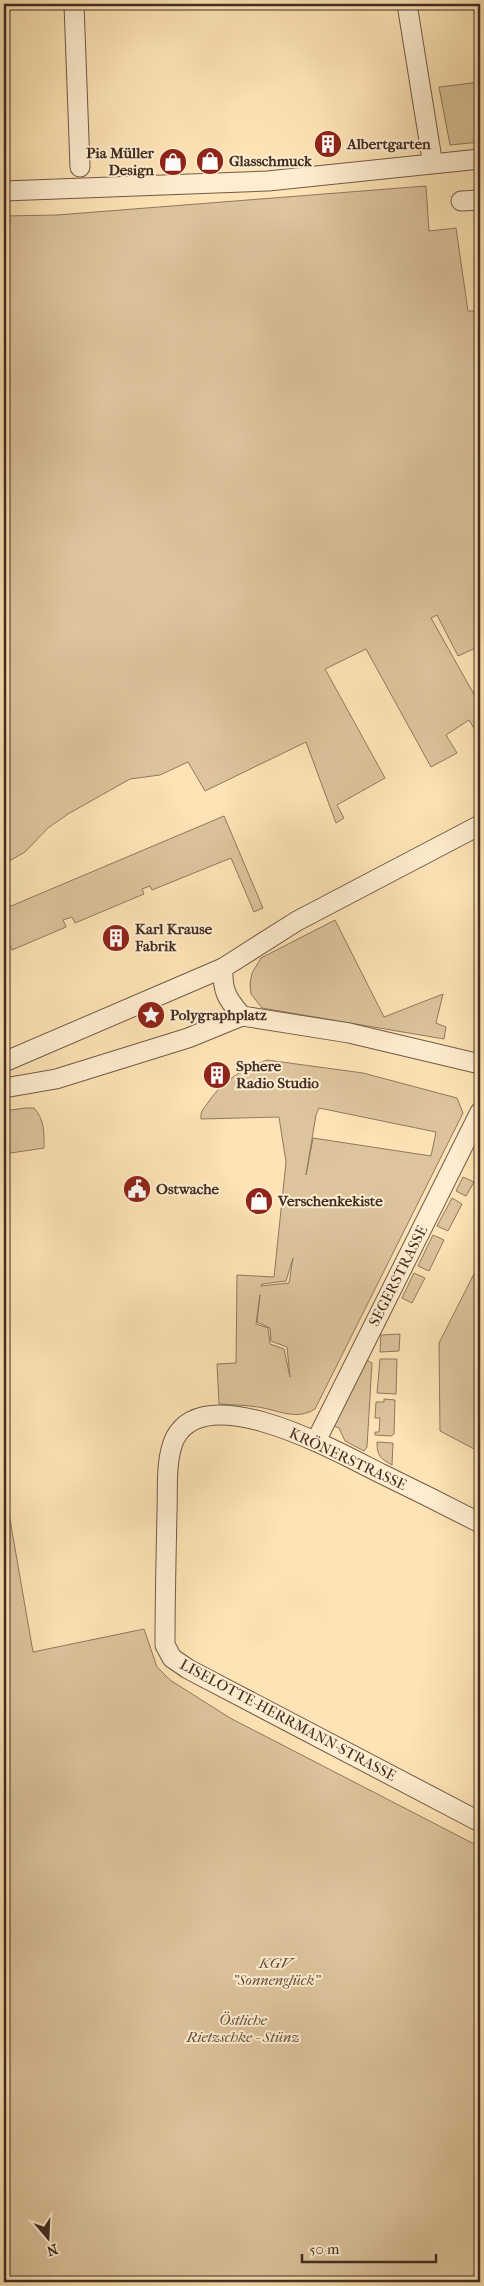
<svg xmlns="http://www.w3.org/2000/svg" width="484" height="2286" font-family="'IM FELL French Canon',serif">
<rect width="100%" height="100%" fill="#fde3b5"/>
<filter id="stains"><feTurbulence type="fractalNoise" baseFrequency=".004" numOctaves="4"/><feColorMatrix values="0 0 0 0 .2 0 0 0 0 .09 0 0 0 0 .02 0 0 0 .5 -.17"/></filter>
<radialGradient id="worn" r=".72"><stop offset=".6" stop-color="#630" stop-opacity="0"/><stop offset="1" stop-color="#630" stop-opacity=".3"/></radialGradient>
<g fill="#ddc49c" stroke="#907860" fill-rule="evenodd">
<polygon points="480,82 480,142 450,145 439,87"/>
<polygon points="426,186 429,231 456,228 468,311 480,311 480,646 458,656 437,615 431,618 480,705 480,733 478,735 469,720 446,735 457,753 431,767 366,649 325,669 385,778 337,805 344,818 336,823 306,742 205,791 188,762 160,775 130,779 68,814 48,828 25,852 4,864 4,216 57,215"/>
<polygon points="224,816 263,908 254,912 231,858 152,890 150,886 142,889 144,894 75,923 72,917 63,920 66,927 12,950 4,933 4,909"/>
<polygon points="335,920 384,1017 443,994 436,1023 446,1027 444,1039 262,1008 251,994 250,984 252,973 261,958"/>
<path d="M267 1060 363 1073 457 1098 463 1113 315 1409C296 1421 278 1410 258 1407 245 1405 232 1405 219 1404L217 1364 236 1363 237 1275 274 1277 286 1162 279 1117 201 1119C200 1113 203 1109 207 1104 221 1082 242 1069 267 1060ZM319 1108 436 1132 431 1156 313 1138 306 1175 316 1115ZM293 1258 289 1283 261 1286 262 1284 286 1281ZM260 1295 257 1322 270 1328 271 1341 287 1347 290 1377 284 1349 270 1344 268 1328 256 1324Z"/>
<path d="M25 1108H34C45 1120 44 1133 44 1148L4 1154V1111Z"/>
<polygon points="463,1177 474,1182 466,1196 456,1191"/>
<polygon points="452,1198 462,1204 448,1231 437,1226"/>
<polygon points="433,1235 444,1240 429,1271 418,1266"/>
<polygon points="480,1262 480,1452 440,1431 439,1343"/>
<polygon points="414,1273 425,1278 412,1303 402,1298"/>
<polygon points="400,1334 399,1351 380,1352 381,1335"/>
<polygon points="363,1358 372,1363 367,1447 364,1451 345,1441 339,1428 334,1426"/>
<polygon points="380,1359 397,1359 396,1394 377,1393"/>
<polygon points="384,1399 395,1400 394,1434 391,1436 375,1435 375,1432 379,1432 380,1418 375,1418 376,1402 384,1402"/>
<path d="M377 1442 393 1443 392 1465C380 1458 377 1456 377 1442Z"/>
<polygon points="4,1485 33,1652 144,1629 157,1667 170,1680 230,1718 480,1847 480,2282 4,2282"/>
</g>
<g fill="none" stroke-linecap="round" stroke-linejoin="round">
<defs>
<g id="minor">
<polyline points="74,4 80,167"/>
<polyline points="407,4 431,153"/>
<polyline points="4,191 268,181 480,159"/>
<polyline points="461,201 480,200"/>
<path d="M223 968C222 991 227 999 242 1016L349 1033 480 1064"/>
<polyline points="4,1062 223,968 297,921 480,825"/>
<polyline points="4,1088 56,1079 188,1038 242,1016"/>
<polyline points="316,1441 480,1112"/>
<path d="M480 1523C447 1506 415 1490 382 1474 341 1454 207 1377 175 1438 165 1459 168 1490 167 1513 166 1557 165 1601 165 1645L172 1658 188 1669 480 1822"/>
</g>
</defs>
<use href="#minor" stroke="#715a48" stroke-width="21"/>
<use href="#minor" stroke="#feedcf" stroke-width="19"/>
</g>
<defs>
<symbol id="building-disc" viewBox="-11 -11 22 22"><circle r="9.5" fill="#8f2418" stroke="#feedcf"/><path d="M-4-6H4V6H1V3H-1V6H-4ZM-2.5-4.3h1.7v1.8h-1.7ZM.8-4.3h1.7v1.8H.8ZM-2.5-1h1.7V.8h-1.7ZM.8-1h1.7V.8H.8Z" fill="#fff"/></symbol>
<symbol id="shop-disc" viewBox="-11 -11 22 22"><circle r="9.5" fill="#8f2418" stroke="#feedcf"/><path d="M-5-2.5h2.3a2.7 3.5 0 0 1 5.4 0H5L5.5 6h-11ZM-1.5-2.5h3a1.5 2.3 0 0 0-3 0Z" fill="#fff"/></symbol>
<symbol id="sight-disc" viewBox="-11 -11 22 22"><circle r="9.5" fill="#8f2418" stroke="#feedcf"/><path d="M0-6L1.8-2.2L6-1.7L2.9 1.2L3.7 5.4L0 3.3L-3.7 5.4L-2.9 1.2L-6-1.7L-1.8-2.2Z" fill="#fff"/></symbol>
<symbol id="civic-disc" viewBox="-11 -11 22 22"><circle r="9.5" fill="#8f2418" stroke="#feedcf"/><path d="M-.6-6.5H3V-4.5H.6V-3L4-1V1h2V6H-6V1h2V-1L-.6-3ZM-1.2 2.5V6h2.4V2.5Z" fill="#fff"/></symbol>
</defs>
<g fill-rule="evenodd">
<use href="#building-disc" x="312" y="128" width="32" height="32"/>
<use href="#shop-disc" x="194" y="145" width="32" height="32"/>
<use href="#shop-disc" x="157" y="146" width="32" height="32"/>
<use href="#building-disc" x="100" y="922" width="32" height="32"/>
<use href="#sight-disc" x="135" y="999" width="32" height="32"/>
<use href="#building-disc" x="201" y="1059" width="32" height="32"/>
<use href="#civic-disc" x="121" y="1173" width="32" height="32"/>
<use href="#shop-disc" x="243" y="1185" width="32" height="32"/>
</g>
<g text-anchor="middle" stroke-width="4" stroke-linejoin="round" paint-order="stroke">
<g font-size="15" font-weight="bold" fill="#422c23" stroke="#feedcf" text-anchor="start">
<text x="347" y="149">Albertgarten</text>
<text x="154" y="158" text-anchor="end">Pia Müller<tspan x="154" dy="17">Design</tspan></text>
<text x="229" y="166">Glasschmuck</text>
<text x="135" y="934">Karl Krause<tspan x="135" dy="17">Fabrik</tspan></text>
<text x="170" y="1020">Polygraphplatz</text>
<text x="236" y="1071">Sphere<tspan x="236" dy="17">Radio Studio</tspan></text>
<text x="156" y="1194">Ostwache</text>
<text x="278" y="1206">Verschenkekiste</text>
</g>
<g font-size="15" fill="#422c23" stroke="#feedcf">
<text transform="translate(398 1276) rotate(-63)" y="5">SEGERSTRASSE</text>
<text transform="translate(348 1459) rotate(25)" y="5">KRÖNERSTRASSE</text>
<text transform="translate(288 1720) rotate(28)" y="5">LISELOTTE-HERRMANN-STRASSE</text>
</g>
<g font-size="15" font-style="italic" fill="#614a3b" stroke="#feedcf">
<text x="276" y="1968">KGV<tspan x="276" dy="17">"Sonnenglück"</tspan></text>
<text x="243" y="2025">Östliche<tspan x="243" dy="17">Rietzschke - Stünz</tspan></text>
</g>
</g>
<rect width="484" height="2286" fill="none" stroke="#fde3b5" stroke-width="20"/>
<rect x="5" y="5" width="474" height="2276" fill="none" stroke="#422c23" stroke-width="2.5"/>
<rect x="10" y="10" width="464" height="2266" fill="none" stroke="#422c23"/>
<g transform="translate(48 2238) rotate(161)" stroke="#feedcf" stroke-width="4" paint-order="stroke">
<path d="M0-4L9 19L0 12L-9 19Z" fill="#422c23"/>
<text y="-8" font-size="14" font-weight="bold" text-anchor="middle" fill="#422c23">N</text>
</g>
<path d="M302 2254v8h134v-8" fill="none" stroke="#422c23" stroke-width="2.5"/>
<text x="309" y="2254" font-size="15" fill="#422c23" stroke="#feedcf" stroke-width="4" paint-order="stroke">50 m</text>
<rect width="100%" height="100%" filter="url(#stains)"/>
<rect width="100%" height="100%" fill="url(#worn)"/>
</svg>
